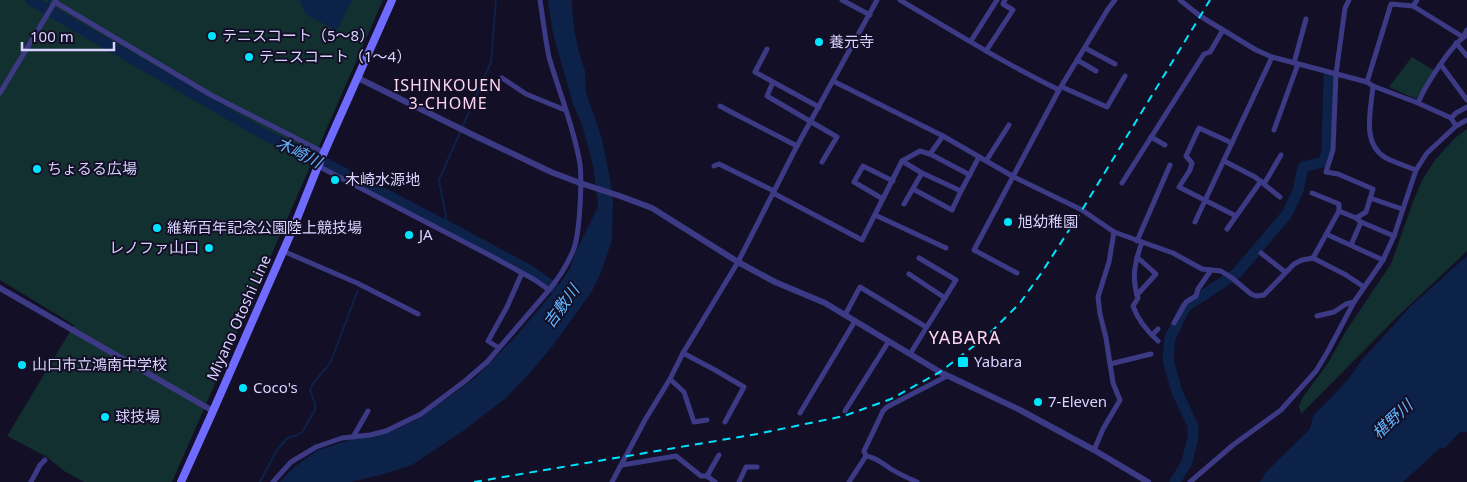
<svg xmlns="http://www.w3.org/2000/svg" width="1467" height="482" font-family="'Noto Sans','Noto Sans JP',sans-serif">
<rect width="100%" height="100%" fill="#130f26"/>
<g fill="#12302f">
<polygon points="0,0 383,0 172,482 84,482 64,471 47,457 7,436 74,325 0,280"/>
<polygon points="1412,57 1435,71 1416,99 1389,87"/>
<polygon points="1467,129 1467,251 1397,317 1301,414 1299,406 1303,397 1328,363 1346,331 1391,264 1414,199 1423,179 1435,160 1455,138"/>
</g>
<g fill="#0c2248">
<polygon points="300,0 352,0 337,31 305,14"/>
<polygon points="548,0 572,0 572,8 574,29 578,48 585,71 586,92 602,139 611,184 613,203 612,240 600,275 592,291 551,348 529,374 506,398 463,431 412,465 384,474 351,482 280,482 291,470 302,461 318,450 353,439 390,432 417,419 446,399 475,378 517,335 556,289 569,270 577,249 598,207 594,170 590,153 581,122 574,107 553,34"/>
<polygon points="1467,256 1467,432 1460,432 1445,448 1440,448 1403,482 1260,482 1266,472 1310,429 1313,416 1346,382 1361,361 1411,306"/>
</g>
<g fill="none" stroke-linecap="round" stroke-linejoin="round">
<g stroke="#0c2248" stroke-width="2">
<polyline points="45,8 50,0"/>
<polyline points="448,227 439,180 491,62 496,0"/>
<path d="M260 482 277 450 287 438 297 435 302 432 315 410V404L310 390C314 378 325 372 331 361L358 290"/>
</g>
<g stroke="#0c2248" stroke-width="11">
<polyline points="31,0 263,134 319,160 452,229 527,269 556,289 566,299"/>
<polyline points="1175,482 1187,462 1193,437 1193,426 1177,392 1168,360 1170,338 1185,307 1237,273 1287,214 1298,191 1303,167 1323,162 1327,152 1329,76"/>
</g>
<g stroke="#3d3a85" stroke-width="5">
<polyline points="842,0 870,15"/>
<path d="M900 0C952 31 1004 63 1059 90L1108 9 1115 0"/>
<polyline points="1180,0 1200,16 1256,50 1272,57 1367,82 1373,86 1418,103 1451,118 1456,126"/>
<polyline points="1349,0 1345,8 1336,74 1333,150 1326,172 1338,174 1373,189 1366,212 1356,218"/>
<polyline points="55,2 211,95 325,153"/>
<polyline points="1413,6 1463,37 1467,30"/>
<polyline points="971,41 997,0"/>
<polyline points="1456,43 1467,56"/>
<polyline points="1085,48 1115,64"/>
<polyline points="767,49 755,72 773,82"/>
<polyline points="986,51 1013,10 1003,4 1005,0"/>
<polyline points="1077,60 1096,71"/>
<polyline points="1294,63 1306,19"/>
<polyline points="1441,65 1467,100"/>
<polyline points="502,78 526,94 565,110"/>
<polyline points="833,81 943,136 1014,177 1082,210 1114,232 1173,253 1202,269 1221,271 1232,278 1251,294 1256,296 1264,295 1294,264 1302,260 1313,258 1346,275 1364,287"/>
<polyline points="1367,82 1391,4 1413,6 1417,0"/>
<path d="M1373 86C1371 110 1361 144 1386 158 1396 163 1406 166 1416 170"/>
<polyline points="1062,87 1107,107 1125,76"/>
<polyline points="0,93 56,0"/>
<path d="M1418 103C1425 86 1452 43 1467 35"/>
<polyline points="720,106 733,113 797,146"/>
<polyline points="819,107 773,82 767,96 837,137 822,162"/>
<polyline points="1451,118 1456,113 1467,107"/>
<polyline points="1274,130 1298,64"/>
<polyline points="1151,137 1165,145"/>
<polyline points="1232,143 1199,128 1186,156 1192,163 1190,170 1179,187 1236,216"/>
<polyline points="930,154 970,175"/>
<polyline points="902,161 922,173 961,191 979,157"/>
<polyline points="986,161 1009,125"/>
<polyline points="1224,161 1255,177 1280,197"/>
<polyline points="318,166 493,257 535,280 549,290"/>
<polyline points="714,166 719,164 774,191"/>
<polyline points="1122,183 1204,54 1210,52 1223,30"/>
<polyline points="1264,184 1281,155"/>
<polyline points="913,189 952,210 961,191"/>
<polyline points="773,193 862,240 902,161 920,151 930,154 943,136"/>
<polyline points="1312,193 1339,204 1339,211"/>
<polyline points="1370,198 1402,209"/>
<polyline points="883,199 854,182 863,166 893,181"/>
<polyline points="904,204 922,173"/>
<polyline points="875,215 946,248"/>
<polyline points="1195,222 1272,57"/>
<polyline points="1227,229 1261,181"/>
<polyline points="1326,234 1383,260"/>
<polyline points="1137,241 1170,165"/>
<path d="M1142 242C1135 262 1131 277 1138 298L1133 306C1138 321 1147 331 1158 341"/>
<polyline points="1351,245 1361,222"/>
<polyline points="283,251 357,283 418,314"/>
<polyline points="1261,253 1285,272"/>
<polyline points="1137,257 1156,274 1137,295"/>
<polyline points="1313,258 1339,211 1356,218 1361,222 1394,236"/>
<polyline points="1017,273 974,250 1059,90"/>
<polyline points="909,274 945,298"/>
<polyline points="845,315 860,287 926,327"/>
<polyline points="1317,316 1334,312 1346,304 1354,302"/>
<polyline points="1174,323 1186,302 1196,296 1198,289 1211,270"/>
<polyline points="1152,335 1158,329"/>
<polyline points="499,348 488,341 507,307 522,273"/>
<polyline points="683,353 715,370 744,387 725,422"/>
<polyline points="910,354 956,280 919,258"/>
<polyline points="1110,364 1151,354"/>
<polyline points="670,379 684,392 694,422 707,420"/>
<polyline points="845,411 889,341"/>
<polyline points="800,413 855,321"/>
<polyline points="353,437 368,411"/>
<polyline points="1094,450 1103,429 1120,400 1113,383 1106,338 1100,314 1098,297 1109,262 1114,232"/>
<polyline points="622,465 676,456 701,476 707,476 715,482"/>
<polyline points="707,476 719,455"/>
<polyline points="31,482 40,465 45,460"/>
<path d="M273 482 291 462 316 447 342 438 370 435 386 431 421 414 465 381 487 362 549 290C558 279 567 265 573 251 580 235 582 182 580 164 574 127 559 92 549 57 545 38 543 19 540 0"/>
<polyline points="612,482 645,420 670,379 683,353 738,262 797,146 877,0"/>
<polyline points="739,482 746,467 757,467"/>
<polyline points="849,482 866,456"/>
<path d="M917 482C908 478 899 474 891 469 883 464 876 457 866 456L864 451 883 411 887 407 947 376"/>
<polyline points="1190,482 1233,445 1281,410 1316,371 1328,351 1354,302 1383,260 1394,236 1416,170 1427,153 1456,126 1467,120"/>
</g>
<g stroke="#3d3a85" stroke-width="6">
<polyline points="358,78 469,133 551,172 580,183 620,196 652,208 738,262 775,282 825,303 940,372 1020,410 1094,450 1148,482"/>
<polyline points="0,288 213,411"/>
</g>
<polyline stroke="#6f6bff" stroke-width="8" points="181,482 213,411 292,231 318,166 392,0"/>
<polyline stroke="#00e5ff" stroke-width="2" stroke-dasharray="8 6" stroke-linecap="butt" points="474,482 757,434 844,416 891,399 940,372 988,335 1020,303 1042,272 1082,210 1210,0"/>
</g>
<g fill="#00e5ff" stroke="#130f26" stroke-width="2">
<circle cx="212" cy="36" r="5"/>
<circle cx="819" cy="42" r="5"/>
<circle cx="249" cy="57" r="5"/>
<circle cx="37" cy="169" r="5"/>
<circle cx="335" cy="180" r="5"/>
<circle cx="1008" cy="222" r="5"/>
<circle cx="157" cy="228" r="5"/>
<circle cx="409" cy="235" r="5"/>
<circle cx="209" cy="248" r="5"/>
<rect x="957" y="356" width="12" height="12" rx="2.5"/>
<circle cx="22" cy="365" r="5"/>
<circle cx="243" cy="388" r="5"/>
<circle cx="1038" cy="402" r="5"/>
<circle cx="105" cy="417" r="5"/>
</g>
<g text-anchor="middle" stroke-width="4" stroke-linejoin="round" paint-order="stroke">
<g font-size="15" fill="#d9d4ff" stroke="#130f26" text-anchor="start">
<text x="222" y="41">テニスコート（5～8）</text>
<text x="829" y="47">養元寺</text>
<text x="259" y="62">テニスコート（1～4）</text>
<text x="47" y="174">ちょるる広場</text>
<text x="345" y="185">木崎水源地</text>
<text x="1018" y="227">旭幼稚園</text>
<text x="167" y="233">維新百年記念公園陸上競技場</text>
<text x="419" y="240">JA</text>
<text x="199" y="253" text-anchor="end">レノファ山口</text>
<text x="974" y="367">Yabara</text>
<text x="32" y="370">山口市立鴻南中学校</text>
<text x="253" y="393">Coco's</text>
<text x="1048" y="407">7-Eleven</text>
<text x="115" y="422">球技場</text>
</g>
<g font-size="15" fill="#d9d4ff" stroke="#130f26">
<text transform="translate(239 318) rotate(-66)" y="5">Miyano Otoshi Line</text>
</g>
<g font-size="16" letter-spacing="1" fill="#ffd6f0" stroke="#130f26">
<text x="448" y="91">ISHINKOUEN<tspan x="448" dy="18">3-CHOME</tspan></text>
</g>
<g font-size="16" font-style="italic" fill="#62b6ff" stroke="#130f26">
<text transform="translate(299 152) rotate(27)" y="6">木崎川</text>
<text transform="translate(561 306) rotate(-54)" y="6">吉敷川</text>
<text transform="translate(1392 419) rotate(-43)" y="6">椹野川</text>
</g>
<g font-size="18" letter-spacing="1" fill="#ffd6f0" stroke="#130f26">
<text x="965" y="344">YABARA</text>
</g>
</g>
<path d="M22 42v8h92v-8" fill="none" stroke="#d9d4ff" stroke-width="2.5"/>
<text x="30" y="42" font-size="15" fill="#d9d4ff" stroke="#130f26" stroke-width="4" paint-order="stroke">100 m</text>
</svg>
